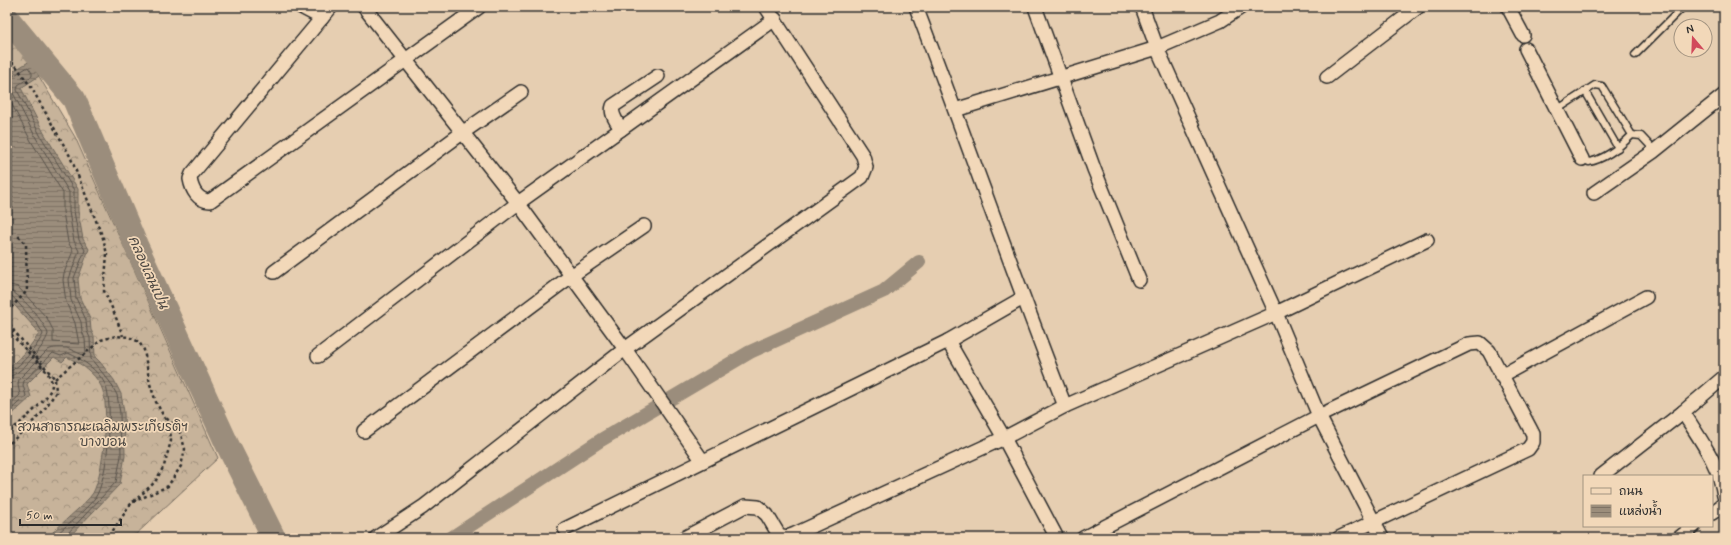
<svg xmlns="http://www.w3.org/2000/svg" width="1731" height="545" font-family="Mynerve,'Playpen Sans Thai',sans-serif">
<defs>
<pattern id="forest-crowns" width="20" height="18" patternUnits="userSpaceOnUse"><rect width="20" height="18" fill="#c7b39a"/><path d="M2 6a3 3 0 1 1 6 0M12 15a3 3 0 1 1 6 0" fill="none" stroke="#a2927e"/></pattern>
<pattern id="water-rules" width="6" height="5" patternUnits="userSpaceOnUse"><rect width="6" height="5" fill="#9b8d7b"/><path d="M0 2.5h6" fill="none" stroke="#7f7365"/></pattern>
</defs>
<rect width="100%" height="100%" fill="#e6ceb1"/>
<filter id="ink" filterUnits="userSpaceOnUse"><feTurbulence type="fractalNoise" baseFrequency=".025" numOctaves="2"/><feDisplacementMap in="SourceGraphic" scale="8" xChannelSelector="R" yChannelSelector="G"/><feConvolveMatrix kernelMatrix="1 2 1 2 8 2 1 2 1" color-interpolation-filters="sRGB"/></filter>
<g filter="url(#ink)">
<polygon fill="url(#forest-crowns)" stroke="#796f62" points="7,32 21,46 75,137 218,458 132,538 7,538"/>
<path fill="url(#water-rules)" stroke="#6e665b" d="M30 61 39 76 21 88 44 133 78 189V211L83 239 89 249 78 279 80 298 90 319 91 330 94 336 95 357 100 362 114 380 121 394 124 412 125 456 120 484 68 538H47C57 528 68 518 78 509 83 504 89 499 93 493 103 475 111 405 101 386 94 372 80 363 67 357L62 362 54 357 27 384 31 397 7 419V369L24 354 39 334 35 328 7 297V71L12 72Z"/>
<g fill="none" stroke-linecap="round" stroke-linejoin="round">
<g stroke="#58524b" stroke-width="1">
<polyline points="7,75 13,76 28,67 32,73 32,76 18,85 17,90 40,135 74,190 74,211 79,240 85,250 74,278 76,298 86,320 87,331 90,338 91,359 110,382 117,395 120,413 121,456 116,482 67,534 65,538"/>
<path d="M7 80 13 82V93L36 138 69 192V212L74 241 79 251 69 279 71 300 81 322 82 331 85 339 86 353 83 355 67 348C61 348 53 347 48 350L19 379 18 385 20 395 7 407"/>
<polyline points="7,95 31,141 63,193 63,212 68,242 73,251 64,273 63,280 66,302 75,323 79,344 53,342 53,330 47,318 18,287 7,284"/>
<path d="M7 290C18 290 46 324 48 334 45 346 19 377 7 377"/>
<path d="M7 295 12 296 38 325 43 334C39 344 18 371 7 372"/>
<path d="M7 413 26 396 23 385 24 381 53 353 61 356 68 353C82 359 98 370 105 384 114 404 108 480 95 498 85 511 65 526 53 538"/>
</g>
<polyline stroke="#9b8d7b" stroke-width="14" points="451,538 601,440 750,352 884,291 919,262"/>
<polyline stroke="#9b8d7b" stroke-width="24" points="7,18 74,99 136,245 227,444 274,538"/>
<defs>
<g id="lane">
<polyline points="1635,55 1683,7"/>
<polyline points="1585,91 1618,148"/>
<path d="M1558 109 1595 85 1602 86 1632 135C1620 147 1605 159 1589 162L1582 159"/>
<polyline points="1632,135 1641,136 1655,151"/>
</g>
<g id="street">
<polyline points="301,7 322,18"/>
<path d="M331 7 192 174 190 179C192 190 198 201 210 201L479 7"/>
<polyline points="364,7 518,203 625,349 702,460"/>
<path d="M916 7C967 140 1013 274 1065 406"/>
<polyline points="1035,7 1094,169 1139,280"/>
<polyline points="1142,7 1157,48 1276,313 1319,416 1382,538"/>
<polyline points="1508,7 1523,35"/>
<polyline points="1526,49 1582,159"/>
<polyline points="1327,77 1418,7"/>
<polyline points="955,110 1157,48 1220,21 1241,7"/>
<path d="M621 129C617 122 610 114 613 106L658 76"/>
<polyline points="1594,193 1653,152 1724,95"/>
<polyline points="274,272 462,133 521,92"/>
<polyline points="948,341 1004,438 1057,538"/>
<polyline points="318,356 518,203 775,19"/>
<polyline points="1501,376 1646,297"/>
<path d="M1683 412C1699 438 1720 465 1724 496"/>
<polyline points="364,431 571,276 644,226"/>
<polyline points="1601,476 1683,412 1724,377"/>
<polyline points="1712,513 1724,504"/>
<polyline points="565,529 948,341 1023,298"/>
<polyline points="376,538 423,507 625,349 862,177 866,167 863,156 766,7"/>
<polyline points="684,538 745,506 758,507 767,515 779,535 787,537 795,534 1004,438 1065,406 1276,313 1427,240"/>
<polyline points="1083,538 1319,416 1469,344 1480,343 1489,351 1533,434 1533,442 1528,449 1339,538"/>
<polyline points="1679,538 1694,526"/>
</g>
</defs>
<use href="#lane" stroke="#2b2b2b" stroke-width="9"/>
<use href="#street" stroke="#2b2b2b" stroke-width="16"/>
<g stroke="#2b2b2b" stroke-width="2.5" stroke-dasharray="3 3" stroke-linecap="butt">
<polyline points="7,58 16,66 31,87 70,156 103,238 107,254 104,291 113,310 123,336"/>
<polyline points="7,312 27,291 26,244 17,235"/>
<polyline points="7,319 14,331 55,379 56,392 42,413 7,446"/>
<path d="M7 330 46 371C49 375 52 380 52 385 50 400 18 424 7 434"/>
<polyline points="7,336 14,331"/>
<polyline points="55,379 101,340 116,336 129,337 139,342 144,350 150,384 156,402 170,428 171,441 164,466 155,482 130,505 108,538"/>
<polyline points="133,502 168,486 181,466 185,449 181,435 178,428 166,418"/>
</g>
<use href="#lane" stroke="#f2d8b9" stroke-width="6"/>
<use href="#street" stroke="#f2d8b9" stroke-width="13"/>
</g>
</g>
<g text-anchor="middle" stroke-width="3.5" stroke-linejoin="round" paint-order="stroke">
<g font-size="13" fill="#4a4641" stroke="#f2d8b9">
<text x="103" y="431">สวนสาธารณะเฉลิมพระเกียรติฯ<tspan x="103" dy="15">บางบอน</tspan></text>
</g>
<g font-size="14" font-style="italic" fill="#4d4843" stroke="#f2d8b9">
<text transform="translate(149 272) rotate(66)" y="5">คลองเลนเปน</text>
</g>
</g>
<rect width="1731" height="545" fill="none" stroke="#f2d8b9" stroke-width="24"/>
<rect x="12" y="12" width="1707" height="521" fill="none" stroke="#2b2b2b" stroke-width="1.5" filter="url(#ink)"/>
<rect x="1583" y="475" width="130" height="52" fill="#f2d8b9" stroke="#a29380"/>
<rect x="1591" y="488" width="20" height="6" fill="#f2d8b9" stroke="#a29380"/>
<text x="1619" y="495" font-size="12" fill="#2b2b2b">ถนน</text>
<rect x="1591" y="505" width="20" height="12" fill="url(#water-rules)" stroke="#a29380"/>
<text x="1619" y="515" font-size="12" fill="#2b2b2b">แหล่งน้ำ</text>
<g transform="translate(1693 38) rotate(341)"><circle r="19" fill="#f2d8b9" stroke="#a29380"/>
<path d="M0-3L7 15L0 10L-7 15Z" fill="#d1495b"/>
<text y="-6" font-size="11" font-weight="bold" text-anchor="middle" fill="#2b2b2b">N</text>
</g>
<path d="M20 519v6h101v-6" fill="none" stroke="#2b2b2b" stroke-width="2"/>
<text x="26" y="519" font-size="12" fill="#2b2b2b" stroke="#f2d8b9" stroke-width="3" paint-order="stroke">50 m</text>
</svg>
